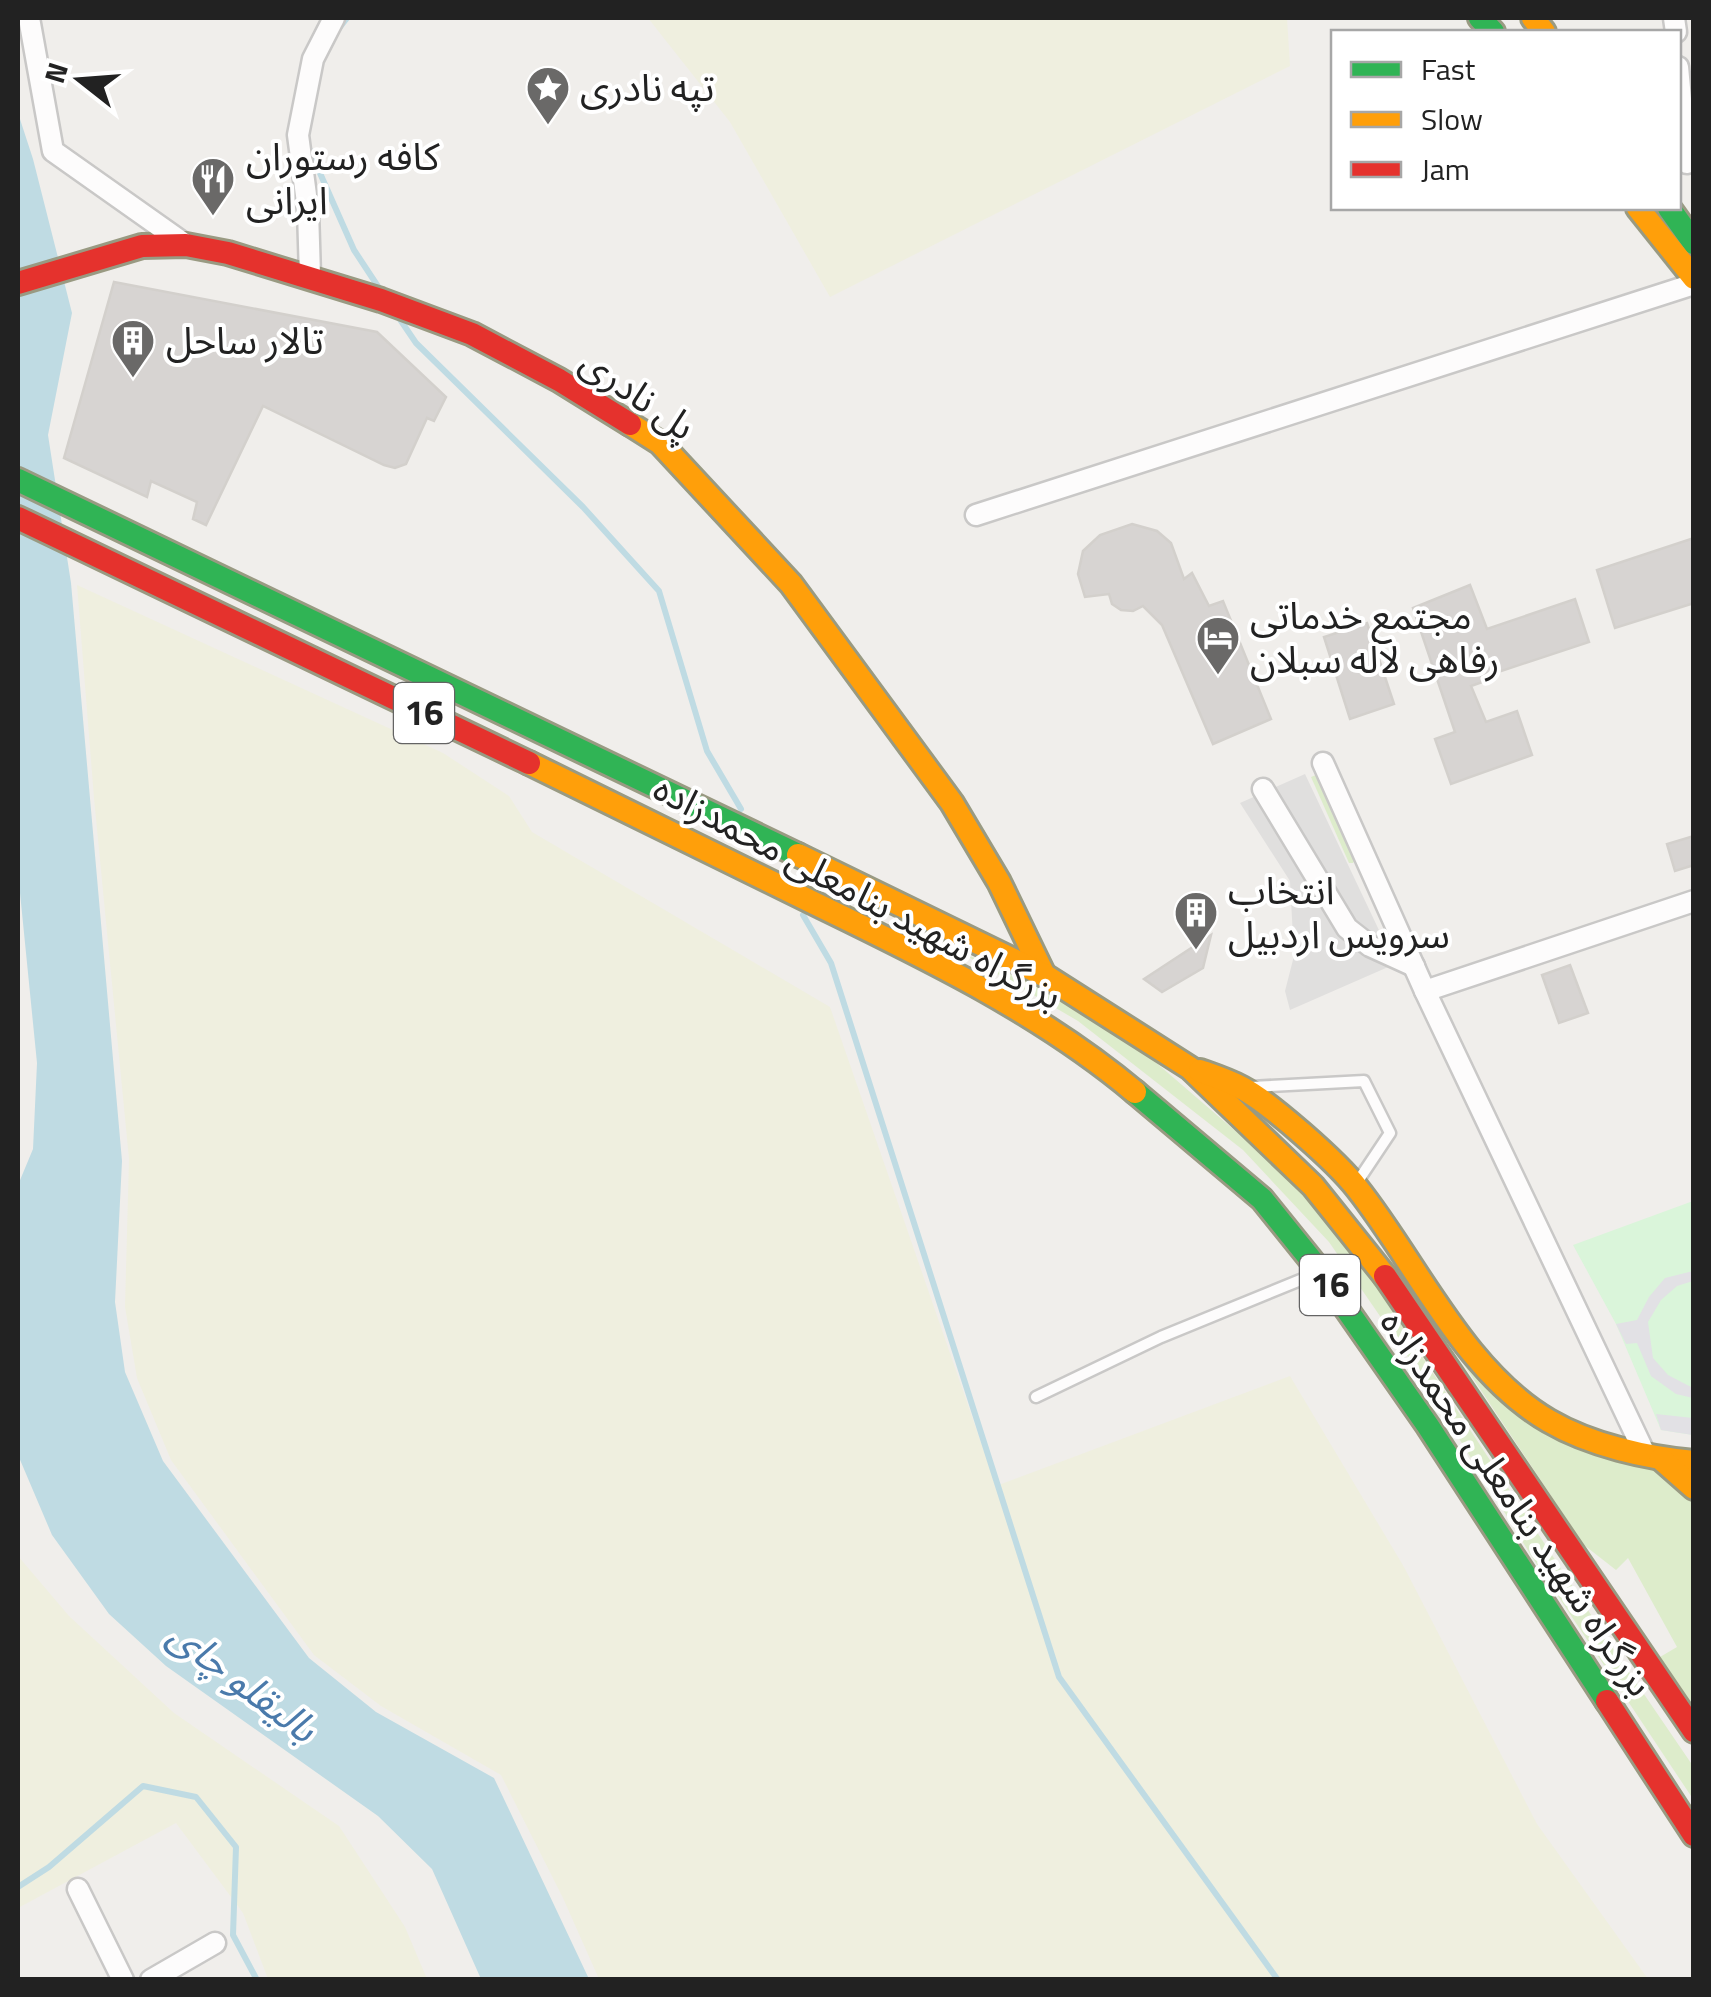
<svg xmlns="http://www.w3.org/2000/svg" width="1711" height="1997" font-family="'Titillium Web','Noto Sans Arabic',sans-serif">
<rect width="100%" height="100%" fill="#f0eeeb"/>
<g fill="#efefdf">
<polygon points="648,18 1287,18 1290,66 830,297 730,122"/>
<polygon points="77,585 443,753 509,796 532,832 830,1007 996,1486 1290,1376 1404,1567 1537,1824 1648,1979 599,1979 563,1898 501,1775 381,1706 314,1655 171,1460 137,1378 125,1307 129,1159 94,798"/>
<polygon points="18,1556 69,1616 174,1713 339,1826 405,1927 427,1979 268,1979 243,1913 176,1823 18,1908"/>
</g>
<g fill="#ddeccb">
<polygon points="1316,775 1355,860 1353,863 1349,863 1311,777"/>
<polygon points="960,952 1024,978 1153,1060 1290,1178 1363,1266 1618,1656 1693,1766 1693,1799 1532,1557 1415,1367 1329,1242 1243,1150 1078,1021"/>
<polygon points="1412,1287 1517,1416 1593,1455 1632,1462 1662,1473 1693,1500 1693,1705 1660,1657 1677,1647 1628,1558 1616,1570 1584,1545"/>
</g>
<polygon fill="#daf5da" points="1693,1201 1693,1435 1661,1430 1616,1324 1573,1245"/>
<polygon fill="#e0dfde" points="1305,774 1395,964 1290,1010 1285,991 1294,956 1290,881 1240,803"/>
<g fill="#e2e1e5">
<polygon points="1693,1271 1693,1281 1677,1286 1661,1300 1648,1322 1653,1358 1668,1375 1693,1388 1693,1398 1676,1394 1651,1376 1637,1343 1626,1344 1616,1324 1637,1320 1649,1297 1665,1278"/>
<polygon points="1656,1414 1693,1418 1693,1435 1661,1430"/>
</g>
<polygon fill="#bfdbe3" points="18,113 33,159 72,313 48,435 71,583 122,1161 115,1302 125,1372 163,1461 309,1658 376,1712 494,1778 589,1979 481,1979 432,1869 378,1816 166,1666 109,1614 52,1535 18,1455 18,1185 33,1149 37,1063 18,873"/>
<g fill="none" stroke-linecap="round" stroke-linejoin="round">
<g stroke="#bfdbe3" stroke-width="6">
<polyline points="337,31 347,18"/>
<polyline points="308,146 354,250 381,291"/>
<polyline points="399,318 416,343 583,507 659,591 707,751 741,809"/>
<polyline points="803,915 831,963 1059,1677 1278,1980"/>
<polyline points="18,1887 49,1867 143,1786 196,1797 236,1847 233,1935 257,1980"/>
</g>
</g>
<g fill="#d7d4d2" stroke="#d3d0cc" stroke-width="2.5">
<polygon points="114,282 377,332 446,397 434,421 427,418 406,464 395,468 384,465 263,406 206,525 193,519 197,502 151,481 147,497 64,458"/>
<polygon points="1132,524 1157,531 1171,543 1184,579 1192,573 1209,606 1223,601 1271,719 1213,744 1162,625 1143,606 1133,611 1121,610 1112,604 1109,594 1085,597 1078,574 1083,551 1100,535"/>
<polygon points="1694,538 1694,603 1615,628 1597,570"/>
<polygon points="1470,585 1487,629 1575,599 1589,642 1486,676 1488,680 1471,686 1486,722 1517,711 1532,755 1451,784 1435,739 1455,732 1413,608"/>
<polygon points="1367,623 1394,704 1350,719 1324,637"/>
<polygon points="1694,836 1694,865 1675,871 1667,844"/>
<polygon points="1211,935 1203,968 1162,992 1144,979"/>
<polygon points="1570,965 1588,1013 1559,1023 1542,975"/>
</g>
<g fill="none" stroke-linecap="round" stroke-linejoin="round">
<defs>
<g id="lane">
<polyline points="1251,1087 1364,1081 1390,1133 1356,1184"/>
<polyline points="1036,1397 1161,1337 1315,1274"/>
</g>
<g id="street">
<polyline points="29,18 53,151 186,245"/>
<polyline points="1674,18 1676,32"/>
<polyline points="1678,67 1687,163"/>
<polyline points="310,276 308,210 298,135 313,59 334,18"/>
<polyline points="976,515 1694,284"/>
<polyline points="1323,763 1425,991 1645,1454"/>
<polyline points="1263,789 1347,928 1370,946 1414,966"/>
<polyline points="1425,991 1694,901"/>
<polyline points="78,1889 123,1980"/>
<polyline points="151,1980 215,1943"/>
</g>
<g id="fast">
<polyline points="1480,18 1493,32"/>
<polyline points="1669,208 1694,243"/>
<polyline points="18,480 798,855"/>
<polyline points="1135,1092 1262,1199 1320,1271 1428,1426 1607,1701"/>
</g>
<g id="slow">
<polyline points="1533,18 1544,32"/>
<polyline points="1638,208 1694,278"/>
<polyline points="630,424 660,443 791,584 952,803 999,882 1044,975"/>
<path d="M529 763C627 811 725 859 822 907 931 960 1042 1014 1135 1092"/>
<polyline points="798,855 1044,975 1190,1068 1313,1186 1385,1276"/>
<path d="M1200 1071C1214 1076 1229 1081 1242 1088 1270 1103 1337 1162 1357 1188 1416 1262 1463 1371 1549 1421 1590 1445 1647 1458 1694 1462"/>
<polyline points="1661,1459 1694,1488"/>
</g>
<g id="jam">
<polyline points="18,283 142,246 186,245 228,253 381,300 472,334 559,380 630,424"/>
<polyline points="18,518 529,763"/>
<polyline points="1385,1276 1694,1731"/>
<polyline points="1607,1701 1694,1835"/>
</g>
</defs>
<use href="#lane" stroke="#c9c8c7" stroke-width="15"/>
<use href="#street" stroke="#c9c8c7" stroke-width="25"/>
<use href="#fast" stroke="#999a82" stroke-width="28"/>
<use href="#slow" stroke="#999a82" stroke-width="28"/>
<use href="#jam" stroke="#999a82" stroke-width="28"/>
<use href="#lane" stroke="#fdfcfc" stroke-width="10"/>
<use href="#street" stroke="#fdfcfc" stroke-width="20"/>
<use href="#fast" stroke="#30b455" stroke-width="22"/>
<use href="#slow" stroke="#ff9f0a" stroke-width="22"/>
<use href="#jam" stroke="#e5322d" stroke-width="22"/>
</g>
<defs>
<symbol id="sight-pin" viewBox="-11 -11 22 30"><path d="M0 17L-7.5 6A9.5 9.5 0 1 1 7.5 6Z" fill="#6a6968" stroke="#fff"/><path d="M0-6L1.8-2.2L6-1.7L2.9 1.2L3.7 5.4L0 3.3L-3.7 5.4L-2.9 1.2L-6-1.7L-1.8-2.2Z" fill="#fff"/></symbol>
<symbol id="restaurant-pin" viewBox="-11 -11 22 30"><path d="M0 17L-7.5 6A9.5 9.5 0 1 1 7.5 6Z" fill="#6a6968" stroke="#fff"/><path d="M-5-6h1v4h1v-4h1v4h1v-4h1v5L-1.5 .5V6h-2V.5L-5-1ZM5-6V6H3V1.5H1.5Q1.5-4 5-6Z" fill="#fff"/></symbol>
<symbol id="building-pin" viewBox="-11 -11 22 30"><path d="M0 17L-7.5 6A9.5 9.5 0 1 1 7.5 6Z" fill="#6a6968" stroke="#fff"/><path d="M-4-6H4V6H1V3H-1V6H-4ZM-2.5-4.3h1.7v1.8h-1.7ZM.8-4.3h1.7v1.8H.8ZM-2.5-1h1.7V.8h-1.7ZM.8-1h1.7V.8H.8Z" fill="#fff"/></symbol>
<symbol id="hotel-pin" viewBox="-11 -11 22 30"><path d="M0 17L-7.5 6A9.5 9.5 0 1 1 7.5 6Z" fill="#6a6968" stroke="#fff"/><path d="M-6-4.5h1.5V1H6V5H4.5V3h-9V5H-6ZM-4 0a1.8 1.8 0 1 1 3.6 0ZM.5 0V-2.5h3Q6-2.5 6 0Z" fill="#fff"/></symbol>
</defs>
<g fill-rule="evenodd">
<use href="#sight-pin" x="523" y="63" width="50" height="68"/>
<use href="#restaurant-pin" x="188" y="154" width="50" height="68"/>
<use href="#building-pin" x="108" y="316" width="50" height="68"/>
<use href="#hotel-pin" x="1193" y="613" width="50" height="68"/>
<use href="#building-pin" x="1171" y="888" width="50" height="68"/>
</g>
<g text-anchor="middle" stroke-width="8" stroke-linejoin="round" paint-order="stroke">
<g fill="#fff" stroke="#646464" stroke-width="2.5">
<rect x="394" y="683" width="60" height="60" rx="8"/>
<rect x="1300" y="1255" width="60" height="60" rx="8"/>
</g>
<g font-size="35" font-weight="bold" fill="#222">
<text x="424" y="725">16</text>
<text x="1330" y="1297">16</text>
</g>
<g font-size="38" fill="#222" stroke="#fff" text-anchor="start">
<text x="580" y="101">تپه نادری</text>
<text x="246" y="170">کافه رستوران<tspan x="246" dy="44">ایرانی</tspan></text>
<text x="166" y="354">تالار ساحل</text>
<text x="1250" y="629">مجتمع خدماتی<tspan x="1250" dy="44">رفاهی لاله سبلان</tspan></text>
<text x="1228" y="904">انتخاب<tspan x="1228" dy="44">سرویس اردبیل</tspan></text>
</g>
<g font-size="38" fill="#222" stroke="#fff">
<text transform="translate(638 394) rotate(35)" y="13">پل نادری</text>
<text transform="translate(858 892) rotate(28)" y="13">بزرگراه شهید بنامعلی محمدزاده</text>
<text transform="translate(1517 1503) rotate(56)" y="13">بزرگراه شهید بنامعلی محمدزاده</text>
</g>
<g font-size="40" font-style="italic" fill="#4a7aab" stroke="#fff">
<text transform="translate(243 1681) rotate(37)" y="14">بالیقلو چای</text>
</g>
</g>
<rect width="1711" height="1997" fill="none" stroke="#222222" stroke-width="40"/>
<rect x="1331" y="30" width="350" height="180" fill="#ffffff" stroke="#a7a7a7" stroke-width="2.5"/>
<rect x="1351" y="62" width="50" height="15" fill="#30b455" stroke="#a7a7a7" stroke-width="2.5"/>
<text x="1421" y="80" font-size="30" fill="#222222">Fast</text>
<rect x="1351" y="112" width="50" height="15" fill="#ff9f0a" stroke="#a7a7a7" stroke-width="2.5"/>
<text x="1421" y="130" font-size="30" fill="#222222">Slow</text>
<rect x="1351" y="162" width="50" height="15" fill="#e5322d" stroke="#a7a7a7" stroke-width="2.5"/>
<text x="1421" y="180" font-size="30" fill="#222222">Jam</text>
<g transform="translate(80 80) rotate(287)" stroke="#ffffff" stroke-width="8" paint-order="stroke">
<path d="M0-8L18 38L0 25L-18 38Z" fill="#222222"/>
<text y="-15" font-size="28" font-weight="bold" text-anchor="middle" fill="#222222">N</text>
</g>
</svg>
